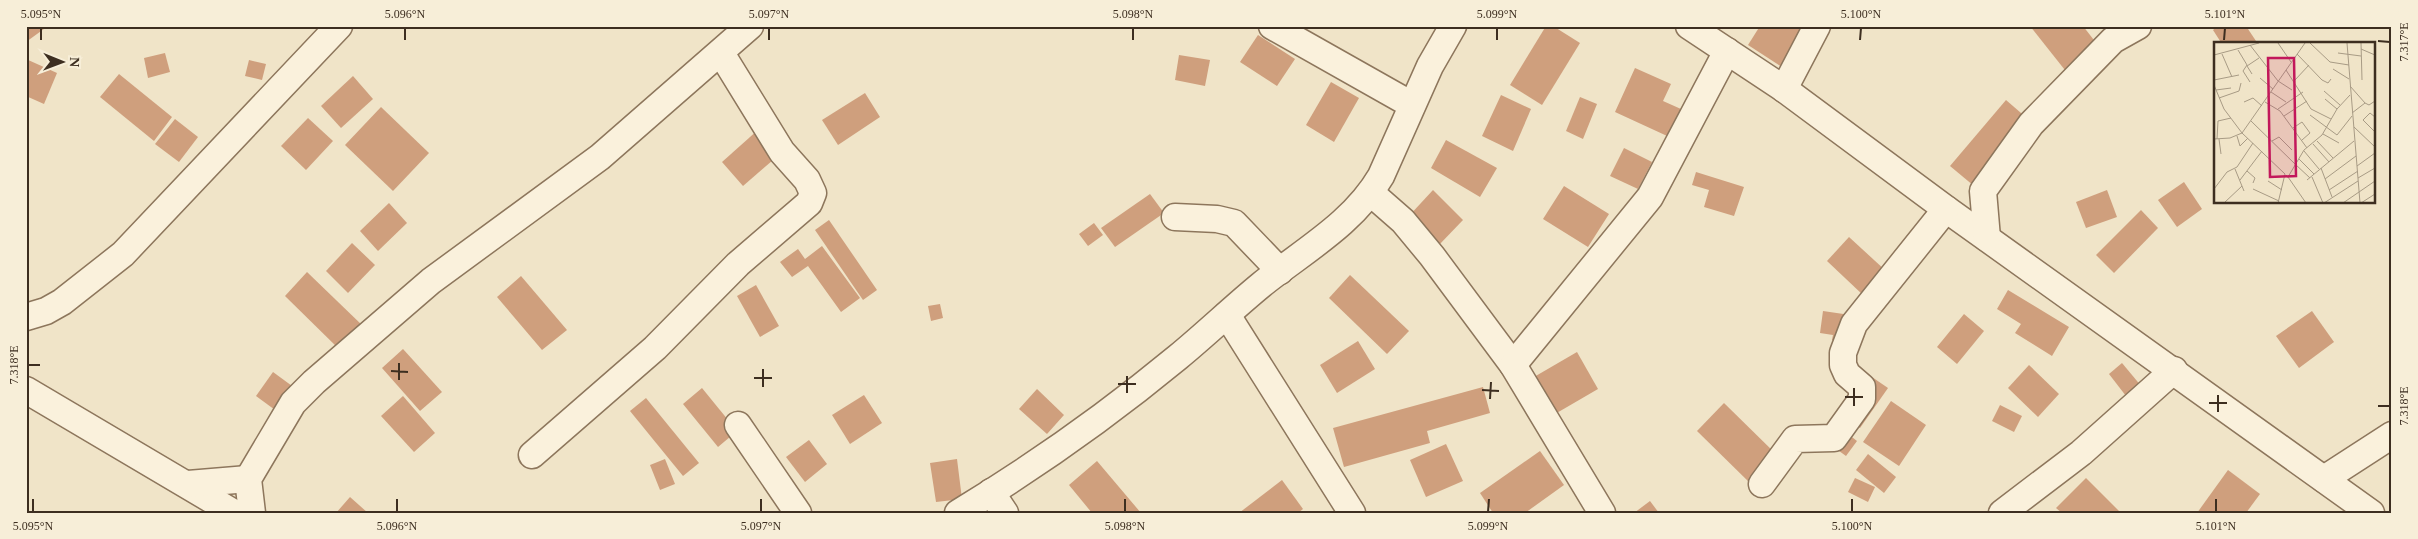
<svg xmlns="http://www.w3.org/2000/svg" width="2418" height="539" font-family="Georgia,serif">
<rect width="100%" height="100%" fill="#f0e4c8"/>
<g fill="#cf9f7d">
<polygon points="26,26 48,26 26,42"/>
<polygon points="1546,26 1553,26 1580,43 1542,105 1510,85"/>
<polygon points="1760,26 1812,26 1785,69 1748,45"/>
<polygon points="2030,26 2083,26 2104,53 2072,79"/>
<polygon points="2218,26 2246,26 2258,44 2222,44 2213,30"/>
<polygon points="1258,35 1295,59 1277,86 1240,62"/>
<polygon points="165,53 170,72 148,78 144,58"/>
<polygon points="1179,55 1210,60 1205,86 1175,80"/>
<polygon points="26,59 57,73 44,104 26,96"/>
<polygon points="249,60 266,64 262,80 245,76"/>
<polygon points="1635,68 1671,84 1663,101 1690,113 1678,141 1615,112"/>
<polygon points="119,74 172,117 154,141 100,97"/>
<polygon points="353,76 373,99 341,128 321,106"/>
<polygon points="1331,82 1359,98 1334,142 1306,125"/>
<polygon points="865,93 880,117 838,145 822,120"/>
<polygon points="1501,95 1531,109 1513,151 1482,136"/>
<polygon points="1580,97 1597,104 1583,139 1566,131"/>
<polygon points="2006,100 2036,126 1980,191 1950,166"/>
<polygon points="381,107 429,153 393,191 345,145"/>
<polygon points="308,118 333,141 306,170 281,146"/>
<polygon points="175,119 198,137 179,162 155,144"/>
<polygon points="759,129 780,154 743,186 722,162"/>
<polygon points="1446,140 1497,168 1480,197 1431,168"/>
<polygon points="1624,148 1652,162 1638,189 1610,176"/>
<polygon points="1696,172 1744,187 1734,216 1704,207 1709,190 1692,185"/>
<polygon points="2184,182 2202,209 2177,227 2158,200"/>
<polygon points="1564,186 1609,214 1588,247 1543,219"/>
<polygon points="1433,190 1463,220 1438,246 1408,217"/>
<polygon points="2107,190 2117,217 2086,228 2076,202"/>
<polygon points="1150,194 1164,213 1115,247 1101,228"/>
<polygon points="389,203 407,223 378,251 360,231"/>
<polygon points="2141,210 2158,228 2114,273 2096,255"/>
<polygon points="829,220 877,290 863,300 815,230"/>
<polygon points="1094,223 1103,235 1088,246 1079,234"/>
<polygon points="1849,237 1886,271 1863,295 1827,261"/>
<polygon points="352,243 375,265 348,293 326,271"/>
<polygon points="822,246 860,298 841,312 808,266 792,277 780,262 798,249 805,259"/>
<polygon points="307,272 364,327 341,351 285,296"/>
<polygon points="1350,275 1409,331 1387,354 1329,298"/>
<polygon points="521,276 567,330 542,350 497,297"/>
<polygon points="756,285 779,326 760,337 737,296"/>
<polygon points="2008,290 2069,327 2052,356 2015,333 2021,324 1997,309"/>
<polygon points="940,304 943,318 931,321 928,306"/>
<polygon points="1823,311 1857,316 1853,342 1832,340 1833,335 1820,333"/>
<polygon points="2312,311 2334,342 2299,368 2276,336"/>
<polygon points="1964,314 1984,331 1957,364 1937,347"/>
<polygon points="1358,341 1375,369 1337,393 1320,365"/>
<polygon points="403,349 442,392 420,411 382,368"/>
<polygon points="1577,352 1598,389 1555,414 1534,377"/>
<polygon points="2122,363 2152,399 2126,396 2109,374"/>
<polygon points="2029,365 2059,394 2038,417 2008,388"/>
<polygon points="273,372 303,394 286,418 256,396"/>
<polygon points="1869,375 1888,388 1860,428 1842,416"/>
<polygon points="1483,387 1490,413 1427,431 1430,443 1344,467 1333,428"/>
<polygon points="702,388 737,431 718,447 683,404"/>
<polygon points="1037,389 1064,415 1047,434 1019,409"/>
<polygon points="864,395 882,423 850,444 832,415"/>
<polygon points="403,396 435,433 414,452 381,416"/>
<polygon points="646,398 699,463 683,476 630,411"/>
<polygon points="1891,401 1926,425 1899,466 1863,442"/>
<polygon points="1724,403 1779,457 1752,485 1697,431"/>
<polygon points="2000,405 2022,416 2014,432 1992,421"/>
<polygon points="1835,424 1857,441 1846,456 1824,440"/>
<polygon points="809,440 827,464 805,482 786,457"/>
<polygon points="1446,444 1463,481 1426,497 1410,460"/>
<polygon points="1540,451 1564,485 1525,513 1493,513 1480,493"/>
<polygon points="1868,454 1896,477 1884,493 1856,470"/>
<polygon points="665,459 675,484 660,490 650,465"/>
<polygon points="957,459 962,499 936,502 930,463"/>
<polygon points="1097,461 1141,513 1092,513 1069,485"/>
<polygon points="2228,470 2260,494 2246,513 2197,513"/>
<polygon points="1855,478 1875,487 1868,502 1848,492"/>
<polygon points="2086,478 2121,513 2062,513 2056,508"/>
<polygon points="1282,480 1303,509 1298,513 1239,513"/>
<polygon points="350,497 368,513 336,513"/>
<polygon points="1650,501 1659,513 1634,513"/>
</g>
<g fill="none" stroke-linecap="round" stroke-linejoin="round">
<defs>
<g id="minor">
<polyline points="1272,26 1412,105"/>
<polyline points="1689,26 1784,89 1946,209 2371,513"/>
<polyline points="1784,89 1817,26"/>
<polyline points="1371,193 1403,221 1432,256 1513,365 1602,513"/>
<polyline points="1175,217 1217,219 1234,223 1280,271"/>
<polyline points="1987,238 1983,191 2031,124 2113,40 2138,26"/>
<polyline points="1227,315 1352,513"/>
<polyline points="26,317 46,311 62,302 123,254 339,26"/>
<polyline points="1513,365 1650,197 1727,51"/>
<polyline points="26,390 234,513"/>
<polyline points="738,425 798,513"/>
<polyline points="532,455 655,348 738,264 809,203 813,193 807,180 782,152 721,53"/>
<polyline points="2324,479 2392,435"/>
<polyline points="188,484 248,479"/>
<polyline points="1762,484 1795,439 1834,438 1862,399 1862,387 1847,374 1843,365 1843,353 1854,324 1946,209"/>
<polyline points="991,492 1005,513"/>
<polyline points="252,513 248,479 293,403 314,382 431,281 600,157 750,26"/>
<path d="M958 513C1034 467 1109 414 1178 357 1206 334 1233 308 1261 285 1303 251 1353 224 1381 176L1430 66 1453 26"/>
<polyline points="2002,513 2081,453 2174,370"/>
</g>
</defs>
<use href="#minor" stroke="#8d765c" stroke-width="29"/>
<use href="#minor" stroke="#faf1dc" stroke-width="26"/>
</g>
<path fill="none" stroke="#3d2e20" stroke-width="2" d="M41 40V28M405 40V28M769 40V28M1133 40V28M1497 40V28M1860 40 1861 28M2224 40 2225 28M2378 41 2390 42M28 365H40M391 371 408 372M754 378H772M399 380V363M1118 384H1136M763 387V369M1482 390 1499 391M1127 393V376M1845 397H1863M1490 399 1491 382M2209 403H2227M1854 406V388M2378 406H2390M2218 412V395M33 512V499M397 512V499M761 512V499M1125 512V499M1488 512 1489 499M1852 512V499M2216 512V499"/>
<g transform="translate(2214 42)">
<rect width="161" height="161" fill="#f0e4c8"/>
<path fill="none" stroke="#a89b85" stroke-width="1" d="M64 1 77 20M96 1 116 20 135 23M133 1 146 161M147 1 148 38M36 3 64 39M147 7 161 13M24 8 33 23 29 29 36 40M124 11 147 14M8 12 18 35M83 12 108 38 114 41 117 37M0 13 45 1M119 27 135 37M72 28 97 67 117 77M38 32 33 24 45 16M46 36 59 47M0 38 25 33M81 38 95 23M64 39 78 48M0 43 10 67 28 91 71 132 64 161M136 44 151 61M2 48 17 46M110 49 126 63M57 50 72 60M5 56 25 49 27 41M111 57 123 67M30 60 39 56 48 64M51 60 66 69 93 106M64 67 89 50M138 71 151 61 155 63 161 59M96 73 123 93 138 74M70 74 93 59M161 75 156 71 149 78 161 90M37 79 81 122M140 85 161 105M79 86 88 80 96 91 88 98M109 92 125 101M23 94 26 104 34 96M0 97 16 96 28 91 91 1M3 97 4 79 17 76M5 97 7 112M58 99 65 95 78 108M103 99 119 116M99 102 115 120M90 109 105 127M85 117 100 132M81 122 96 136M143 124 161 111M107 126 118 155M21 127 30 149M33 129 41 136 39 141M74 135 90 108 108 93 123 67 136 53M74 135 92 161M98 135 109 161M144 136 161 126M111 137 142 114M26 138 48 109M93 138 140 99M54 139 68 148M0 147 13 130 23 125 39 101M39 147 65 159M115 148 144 129M10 161 28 144M110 161 144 139M129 161 161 139M147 161 161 152"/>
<path fill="#c2185b" fill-opacity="0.15" stroke="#c2185b" stroke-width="2.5" d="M54 16H80L82 134 56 135Z"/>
<rect width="161" height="161" fill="none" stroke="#3d2e20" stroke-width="2.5"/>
</g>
<rect width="2418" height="539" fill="none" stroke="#f7eed8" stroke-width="55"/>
<g transform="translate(62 62) rotate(91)" stroke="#f7eed8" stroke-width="4" paint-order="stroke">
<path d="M0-4L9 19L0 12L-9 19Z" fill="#3d2e20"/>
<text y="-8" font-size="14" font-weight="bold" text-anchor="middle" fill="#3d2e20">N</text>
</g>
<rect x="28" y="28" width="2362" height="484" fill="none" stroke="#3d2e20" stroke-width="2"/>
<g font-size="12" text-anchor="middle" fill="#3d2e20">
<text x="41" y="18">5.095°N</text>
<text x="405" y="18">5.096°N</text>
<text x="769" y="18">5.097°N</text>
<text x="1133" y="18">5.098°N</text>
<text x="1497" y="18">5.099°N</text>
<text x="1861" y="18">5.100°N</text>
<text x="2225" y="18">5.101°N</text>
<text transform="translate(2404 42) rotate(-90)" y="4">7.317°E</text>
<text transform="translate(14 365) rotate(-90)" y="4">7.318°E</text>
<text transform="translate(2404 406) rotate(-90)" y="4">7.318°E</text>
<text x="33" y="530">5.095°N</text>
<text x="397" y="530">5.096°N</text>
<text x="761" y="530">5.097°N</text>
<text x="1125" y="530">5.098°N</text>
<text x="1488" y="530">5.099°N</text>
<text x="1852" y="530">5.100°N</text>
<text x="2216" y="530">5.101°N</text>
</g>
</svg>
